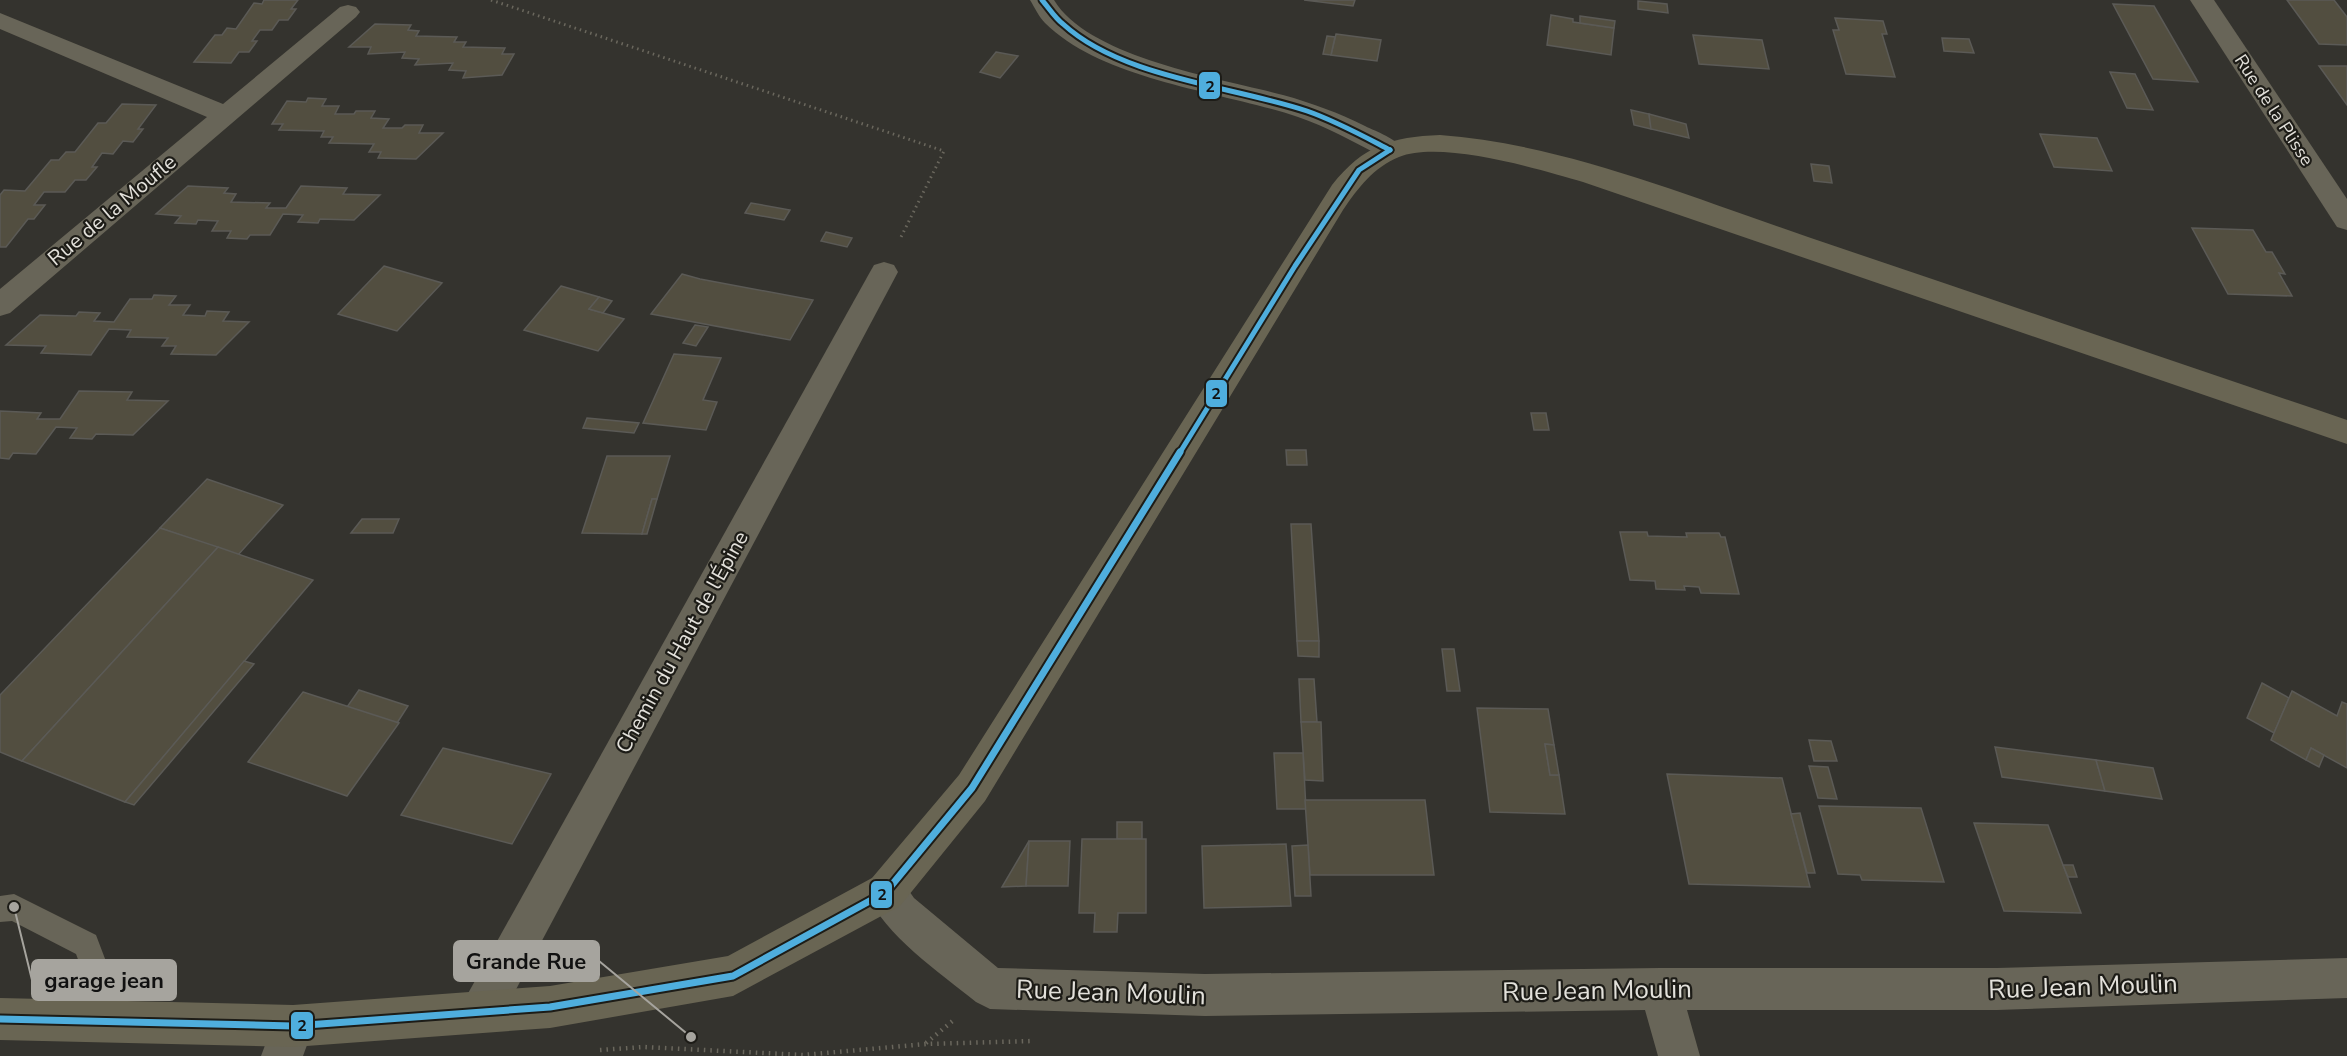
<svg xmlns="http://www.w3.org/2000/svg" width="2347" height="1056" font-family="'Nunito Sans',sans-serif">
<rect width="100%" height="100%" fill="#34332e"/>
<g fill="#524e40" stroke="#5b5a56" stroke-width="1.5">
<polygon points="264,0 298,0 291,9 296,9 288,20 279,20 272,30 260,30 252,41 257,41 249,52 239,52 231,63 194,62 215,35 222,35 227,28 236,29 254,3 262,4"/>
<polygon points="1304,0 1355,0 1353,6"/>
<polygon points="2287,0 2334,0 2347,17 2347,45 2319,44"/>
<polygon points="1638,1 1667,4 1668,13 1638,9"/>
<polygon points="2113,4 2154,6 2198,82 2153,79"/>
<polygon points="1551,15 1573,19 1573,22 1614,28 1611,55 1547,45"/>
<polygon points="1580,16 1615,21 1614,28 1580,23"/>
<polygon points="1835,18 1883,21 1887,34 1882,34 1895,77 1846,74 1833,30 1839,30"/>
<polygon points="375,24 411,25 408,30 419,31 416,36 457,37 454,42 466,42 463,47 505,48 502,54 514,54 502,75 463,78 466,71 449,70 453,63 415,65 419,59 402,58 405,52 368,54 371,47 349,47"/>
<polygon points="1336,34 1381,40 1377,61 1331,55"/>
<polygon points="1693,35 1762,40 1769,69 1699,64"/>
<polygon points="1327,36 1335,37 1331,55 1323,54"/>
<polygon points="1942,38 1969,39 1974,53 1944,51"/>
<polygon points="996,52 1018,56 1000,78 980,72"/>
<polygon points="2319,66 2347,66 2347,105"/>
<polygon points="2110,72 2135,74 2153,110 2127,108"/>
<polygon points="308,98 326,99 322,106 339,106 335,114 354,114 356,111 375,111 371,118 389,119 383,128 402,128 405,125 423,125 419,133 443,133 416,159 378,158 381,152 369,152 374,144 329,143 333,137 321,137 324,131 279,130 283,124 272,124 287,101 306,102"/>
<polygon points="122,104 156,105 138,129 143,129 133,142 123,141 113,154 102,153 92,167 97,167 86,180 75,180 65,192 44,192 34,205 45,205 34,219 28,219 6,247 0,247 0,195 4,190 25,191 51,160 59,160 66,152 75,152 98,123 106,123"/>
<polygon points="1631,110 1649,114 1651,129 1634,125"/>
<polygon points="1649,114 1686,124 1689,138 1651,129"/>
<polygon points="2040,134 2097,138 2112,171 2054,167"/>
<polygon points="1811,164 1829,166 1832,183 1814,181"/>
<polygon points="188,186 228,188 224,193 236,194 231,202 270,203 266,208 286,208 301,186 347,188 343,194 380,195 354,220 320,219 318,223 298,222 303,215 283,214 270,235 250,235 247,239 227,238 231,231 212,231 218,221 198,220 196,224 175,223 181,216 156,214"/>
<polygon points="751,203 790,210 784,220 745,213"/>
<polygon points="2192,228 2253,230 2266,252 2272,252 2285,274 2279,273 2292,296 2228,294"/>
<polygon points="826,232 852,238 847,247 821,241"/>
<polygon points="384,266 442,283 397,331 338,314"/>
<polygon points="682,274 700,279 813,300 790,340 651,314"/>
<polygon points="561,286 599,297 589,309 624,319 598,351 524,330"/>
<polygon points="154,295 176,296 169,305 190,305 183,315 205,316 207,311 229,312 223,321 249,322 216,355 171,354 176,346 162,346 168,338 127,337 131,330 109,329 91,355 41,353 46,346 6,345 40,315 76,316 79,312 100,313 94,321 114,322 130,299 152,299"/>
<polygon points="599,297 612,301 603,313 589,309"/>
<polygon points="695,325 708,327 696,346 683,343"/>
<polygon points="674,354 721,358 703,400 717,402 706,430 643,423"/>
<polygon points="79,391 132,392 127,400 168,401 133,435 96,434 92,439 70,438 77,428 56,427 36,454 13,453 9,459 0,458 0,411 41,413 37,419 60,419"/>
<polygon points="1531,413 1546,413 1549,430 1534,430"/>
<polygon points="587,418 639,423 634,433 583,428"/>
<polygon points="1286,450 1306,450 1307,465 1287,465"/>
<polygon points="607,456 670,456 657,499 652,499 642,534 582,533"/>
<polygon points="207,479 283,505 238,555 160,528"/>
<polygon points="652,499 657,499 647,534 642,534"/>
<polygon points="362,519 399,519 393,533 351,533"/>
<polygon points="1291,524 1311,524 1319,641 1297,641"/>
<polygon points="160,528 218,547 22,761 0,752 0,695"/>
<polygon points="1620,532 1647,532 1648,536 1687,537 1686,533 1719,533 1721,537 1725,537 1739,594 1701,593 1699,587 1684,586 1685,590 1656,589 1655,581 1630,580"/>
<polygon points="218,547 313,580 125,802 22,761"/>
<polygon points="1297,641 1319,641 1319,657 1298,656"/>
<polygon points="1442,649 1454,649 1460,691 1447,691"/>
<polygon points="244,661 254,664 134,805 125,802"/>
<polygon points="1299,679 1314,679 1317,722 1301,722"/>
<polygon points="2262,683 2289,698 2274,733 2247,718"/>
<polygon points="359,690 408,706 397,723 347,707"/>
<polygon points="2292,691 2337,716 2342,702 2347,704 2347,768 2311,748 2306,760 2271,740"/>
<polygon points="303,692 399,723 347,796 248,762"/>
<polygon points="1477,708 1548,709 1554,745 1545,744 1550,775 1559,775 1565,814 1490,812"/>
<polygon points="1301,722 1321,722 1323,781 1305,780"/>
<polygon points="1809,740 1831,741 1837,761 1814,761"/>
<polygon points="1545,744 1554,745 1559,775 1550,775"/>
<polygon points="1995,747 2096,760 2105,791 2002,777"/>
<polygon points="443,748 551,774 512,844 401,815"/>
<polygon points="2311,748 2324,755 2319,767 2306,760"/>
<polygon points="1274,753 1303,753 1306,809 1277,809"/>
<polygon points="2096,760 2153,768 2162,799 2105,791"/>
<polygon points="1809,766 1828,767 1837,799 1818,798"/>
<polygon points="1667,774 1782,778 1810,887 1689,884"/>
<polygon points="1305,800 1425,800 1434,875 1310,875"/>
<polygon points="1819,806 1921,808 1944,882 1862,880 1860,875 1838,874"/>
<polygon points="1800,813 1815,873 1807,873 1791,814"/>
<rect x="1117" y="822" width="25" height="17"/>
<polygon points="1974,823 2048,825 2081,913 2004,911"/>
<polygon points="1082,839 1146,839 1146,913 1118,913 1117,932 1094,932 1095,913 1079,913"/>
<polygon points="1029,841 1026,886 1002,887"/>
<polygon points="1029,841 1070,841 1068,886 1026,886"/>
<polygon points="1286,844 1291,906 1204,908 1202,846"/>
<polygon points="1308,845 1311,896 1295,896 1292,846"/>
<polygon points="2063,865 2073,865 2077,877 2068,877"/>
</g>
<g fill="none" stroke-linecap="round" stroke-linejoin="round">
<polyline stroke="#6a675d" stroke-width="3" stroke-dasharray="1.5 4" stroke-linecap="butt" points="491,0 944,151 900,239"/>
<g stroke="#6a675d" stroke-width="4.5" stroke-dasharray="1.5 5" stroke-linecap="butt">
<polyline points="926,1043 955,1019"/>
<polyline points="600,1050 644,1047 803,1055 926,1044 1033,1041"/>
</g>
<polygon fill="#686558" fill-rule="evenodd" points="14,894 96,935 129,1022 125,1032 115,1036 105,1032 76,954 12,921 0,922 0,896"/>
<g fill="#686558" fill-rule="evenodd">
<path d="M1030 0H1054C1089 58 1220 78 1283 95 1312 103 1339 113 1365 126 1377 132 1396 138 1403 150L1399 156 1390 159 1381 156C1354 142 1327 127 1298 117 1221 91 1104 81 1045 23 1039 17 1035 8 1030 0Z"/>
<polygon points="2190,0 2214,0 2347,199 2347,230 2337,227"/>
<polygon points="348,5 356,7 360,12 356,17 10,313 0,316 0,289 207,117 0,29 0,13 223,104 340,7"/>
<polygon points="884,262 894,265 898,272 496,1027 481,1033 466,1027 460,1012 466,997 870,272 874,265"/>
<path d="M886 873 900 878 914 898 998 968 1205 974 1660 968H1997L2347 958V998L1997 1010H1687L1700 1056H1658L1645 1010 1205 1016 990 1009 976 1002C939 972 885 936 866 892L872 878Z"/>
</g>
<polygon fill="#686558" fill-rule="evenodd" points="293,1005 308,1011 314,1026 303,1056 261,1056 278,1011"/>
<path fill="#696553" fill-rule="evenodd" d="M1440 135C1563 144 1691 197 1808 237 1988 298 2167 359 2347 420V444L1583 182C1539 169 1441 140 1399 157 1374 167 1358 188 1343 210L985 801 900 906 733 996 550 1028 293 1047 0 1040V998L293 1005 550 986 728 956 872 878 959 775 1332 185C1364 145 1391 137 1440 135Z"/>
<defs>
<g id="bus-1-far1">
<path d="M1042 0C1049 8 1055 18 1063 24 1122 78 1232 86 1307 111 1336 121 1363 136 1390 150"/>
<polyline points="1179,454 1295,266 1359,170 1390,150"/>
</g>
<polyline id="bus-1" points="0,1019 293,1026 550,1007 733,976 886,892 972,788 1180,452"/>
</defs>
<use href="#bus-1-far1" stroke="#1d1c17" stroke-width="9"/>
<use href="#bus-1" stroke="#1d1c17" stroke-width="11"/>
<use href="#bus-1-far1" stroke="#4faedd" stroke-width="5"/>
<use href="#bus-1" stroke="#4faedd" stroke-width="7"/>
</g>
<g text-anchor="middle" stroke-width="4.5" stroke-linejoin="round" paint-order="stroke">
<g font-size="18" fill="#e3e1db" stroke="#1d1c17">
<text transform="translate(2274 110) rotate(57)" y="6">Rue de la Plisse</text>
</g>
<g font-size="21" fill="#e3e1db" stroke="#1d1c17">
<text transform="translate(112 210) rotate(-40)" y="7">Rue de la Moufle</text>
<text transform="translate(682 642) rotate(-61)" y="7">Chemin du Haut de l'Épine</text>
</g>
<g font-size="26" fill="#e3e1db" stroke="#1d1c17">
<text transform="translate(2083 986) rotate(-2)" y="9">Rue Jean Moulin</text>
<text transform="translate(1597 990) rotate(-1)" y="9">Rue Jean Moulin</text>
<text transform="translate(1111 992) rotate(2)" y="9">Rue Jean Moulin</text>
</g>
</g>
<path fill="none" stroke="#a6a49e" stroke-width="2" d="M691 1037L599 961M14 907L32 980"/>
<g fill="#a6a49e" stroke="#1d1c17" stroke-width="2">
<circle cx="691" cy="1037" r="6"/>
<circle cx="14" cy="907" r="6"/>
</g>
<g fill="#a6a49e" stroke="#a6a49e" stroke-width="2">
<rect x="454" y="941" width="145" height="40" rx="6"/>
<rect x="32" y="960" width="144" height="40" rx="6"/>
</g>
<g font-size="22" text-anchor="middle" font-weight="bold" fill="#111">
<text x="526" y="969">Grande Rue</text>
<text x="104" y="988">garage jean</text>
</g>
<g stroke="#1d1c17" stroke-width="2">
<rect x="1198" y="71" width="23" height="29" rx="6" fill="#4faedd"/>
<rect x="1205" y="379" width="23" height="29" rx="6" fill="#4faedd"/>
<rect x="870" y="880" width="23" height="29" rx="6" fill="#4faedd"/>
<rect x="290" y="1011" width="24" height="29" rx="6" fill="#4faedd"/>
</g>
<g font-size="16" text-anchor="middle" font-weight="bold" fill="#111">
<text x="1210" y="92">2</text>
<text x="1216" y="399">2</text>
<text x="882" y="900">2</text>
<text x="302" y="1031">2</text>
</g>
</svg>
